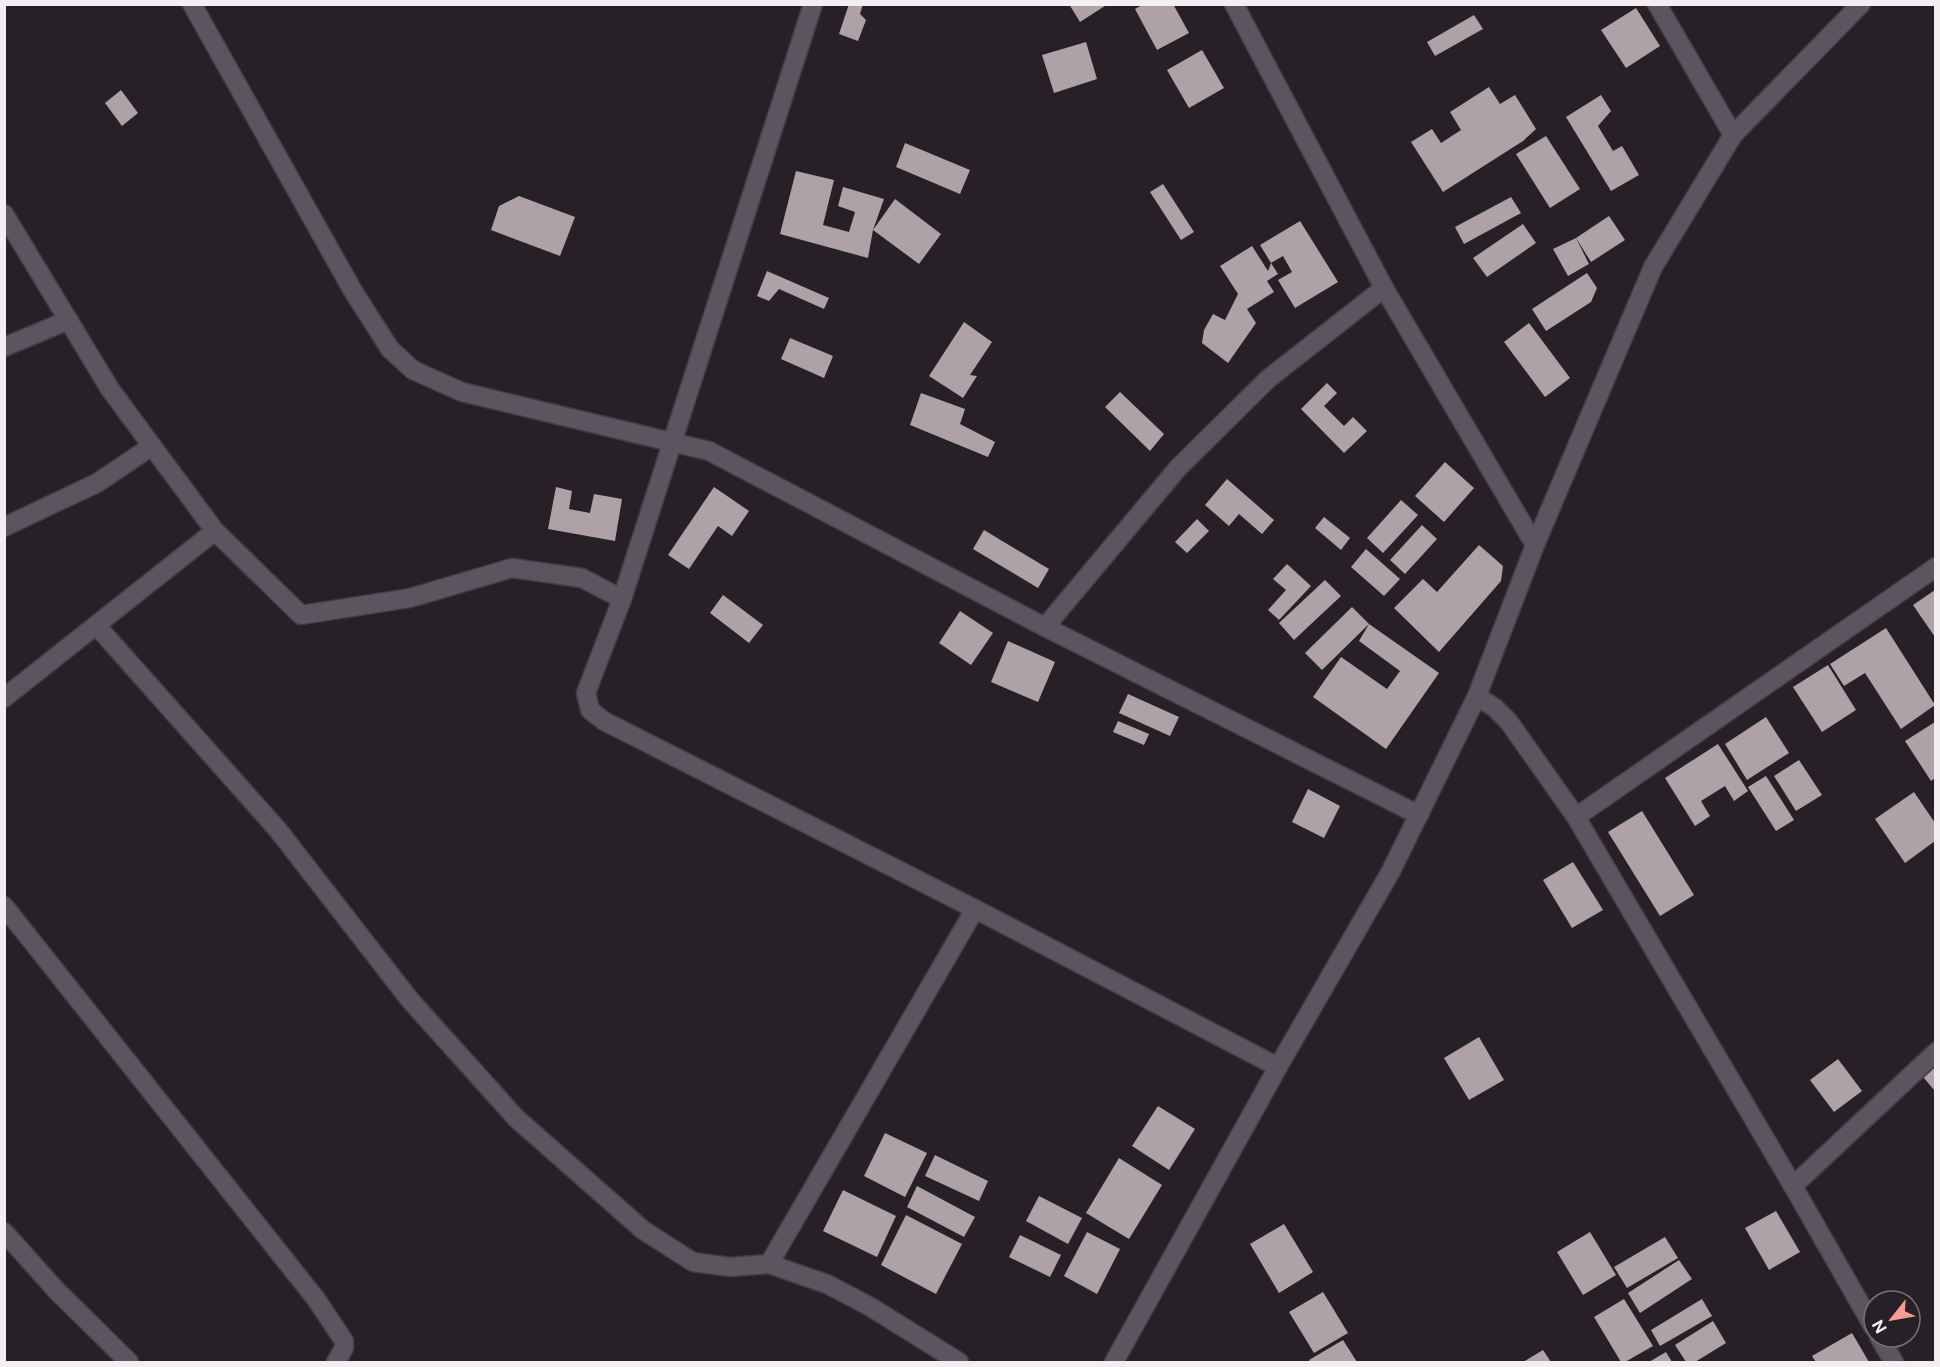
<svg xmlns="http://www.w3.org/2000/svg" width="1940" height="1367" font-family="'Public Sans',sans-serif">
<rect width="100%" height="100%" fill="#272027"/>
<g fill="#aea2a7">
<polygon points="849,4 863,4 860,14 866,20 858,41 839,34"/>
<polygon points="1069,4 1108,4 1080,22"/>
<polygon points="1144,4 1173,4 1189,33 1157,50 1135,9"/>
<polygon points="1636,8 1660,46 1626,68 1601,30"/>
<polygon points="1474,15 1483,29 1435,56 1427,42"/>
<polygon points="1086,42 1097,79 1054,93 1042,55"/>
<polygon points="1202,50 1224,88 1189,108 1167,70"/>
<polygon points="1489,87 1500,104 1515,95 1536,129 1523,141 1443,192 1411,142 1432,129 1441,143 1461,130 1450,112"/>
<polygon points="121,90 138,113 122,126 105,103"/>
<polygon points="1601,95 1611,111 1598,126 1613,151 1622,146 1639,175 1611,191 1566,117"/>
<polygon points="1546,136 1580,189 1550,208 1516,154"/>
<polygon points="905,143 970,170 960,194 896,167"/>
<polygon points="796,171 834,180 823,225 849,232 855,212 838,206 843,187 884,199 873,230 895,199 941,234 919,264 873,230 868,258 780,234"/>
<polygon points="1163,184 1194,232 1181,240 1150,192"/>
<polygon points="519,196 575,217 560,256 491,230 499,206"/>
<polygon points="1511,197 1521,213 1464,244 1455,227"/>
<polygon points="1609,216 1625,240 1591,262 1576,238"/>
<polygon points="1300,221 1338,282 1295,308 1278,280 1292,272 1283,256 1271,263 1260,245"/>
<polygon points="1523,224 1536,243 1487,277 1473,258"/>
<polygon points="1576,238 1589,264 1568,276 1553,249"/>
<polygon points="1252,246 1268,271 1271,263 1278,274 1267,281 1274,292 1247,309 1256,323 1228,363 1202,343 1204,330 1213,314 1225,320 1238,294 1220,266"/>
<polygon points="767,271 829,298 824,309 779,289 769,301 757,296"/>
<polygon points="1587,273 1597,288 1591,302 1546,331 1532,309"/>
<polygon points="964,322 992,342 970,375 977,376 963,398 929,376"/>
<polygon points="1529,323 1570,378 1545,397 1504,342"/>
<polygon points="790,338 833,356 824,378 781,359"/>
<polygon points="1327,383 1337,393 1324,406 1344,426 1353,417 1367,431 1344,453 1301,409"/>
<polygon points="1120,392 1164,434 1150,451 1105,407"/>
<polygon points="921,393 965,409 960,424 995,442 988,457 910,425"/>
<polygon points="1445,462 1474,488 1444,522 1415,496"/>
<polygon points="1227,479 1274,520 1262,534 1239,514 1229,526 1205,505"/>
<polygon points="556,487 572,491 569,509 590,513 594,494 622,499 615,541 548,529"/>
<polygon points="714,487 749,511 732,536 718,526 689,569 668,555"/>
<polygon points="1401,500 1418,515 1383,553 1367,538"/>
<polygon points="1324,517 1350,538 1341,550 1315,528"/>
<polygon points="1197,519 1209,531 1187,553 1175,542"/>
<polygon points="1422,525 1437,539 1405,574 1390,560"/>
<polygon points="984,530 1049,569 1038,588 973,549"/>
<polygon points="1479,545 1503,566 1501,581 1439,652 1394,608 1423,579 1437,592"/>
<polygon points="1366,549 1400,579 1384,596 1351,567"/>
<polygon points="1287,564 1311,586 1279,620 1268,610 1286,590 1273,579"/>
<polygon points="1325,580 1341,596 1294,640 1279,623"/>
<polygon points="1935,590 1935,637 1913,605"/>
<polygon points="723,595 763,625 749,643 710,613"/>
<polygon points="1352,607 1369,624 1322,670 1305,653"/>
<polygon points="960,611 993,633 971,665 939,643"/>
<polygon points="1369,624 1439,673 1386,749 1313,697 1341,657 1387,689 1400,671 1359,641"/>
<polygon points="1886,628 1935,705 1901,729 1865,673 1844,686 1830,664"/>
<polygon points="1008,641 1055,662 1038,702 991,682"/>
<polygon points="1828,665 1856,710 1822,732 1793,687"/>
<polygon points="1128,694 1179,717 1170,736 1119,713"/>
<polygon points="1766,717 1789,753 1747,780 1725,744"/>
<polygon points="1118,721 1149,734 1144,745 1113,732"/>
<polygon points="1935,722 1935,778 1931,781 1905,741"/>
<polygon points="1718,744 1748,791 1734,801 1725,786 1701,801 1710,816 1695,826 1665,778"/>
<polygon points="1799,760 1822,795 1796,811 1774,776"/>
<polygon points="1766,776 1794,820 1776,831 1748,787"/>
<polygon points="1308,789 1340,806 1324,838 1292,822"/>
<polygon points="1914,792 1935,823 1935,841 1905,863 1875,819"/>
<polygon points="1642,811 1694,895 1660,916 1608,832"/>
<polygon points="1573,862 1603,910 1572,928 1543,880"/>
<polygon points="1479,1037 1504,1080 1469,1100 1444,1058"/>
<polygon points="1838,1059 1862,1091 1834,1112 1810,1080"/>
<polygon points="1935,1066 1935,1091 1923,1077"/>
<polygon points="1158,1106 1195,1129 1169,1170 1132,1146"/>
<polygon points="885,1133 927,1153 905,1197 864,1176"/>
<polygon points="935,1155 988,1181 979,1201 925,1176"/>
<polygon points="1119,1158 1162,1185 1129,1239 1086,1213"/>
<polygon points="917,1186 975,1217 964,1237 907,1207"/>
<polygon points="843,1190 896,1216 877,1257 823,1231"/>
<polygon points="1039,1196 1082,1218 1068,1244 1026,1221"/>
<polygon points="1776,1211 1800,1252 1769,1270 1745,1228"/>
<polygon points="906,1215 962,1244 936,1294 881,1265"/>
<polygon points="1284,1224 1313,1272 1279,1293 1250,1244"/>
<polygon points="1087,1232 1120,1249 1097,1294 1064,1276"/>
<polygon points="1590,1232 1616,1275 1583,1295 1557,1252"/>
<polygon points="1020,1235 1061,1255 1050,1277 1009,1257"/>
<polygon points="1665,1237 1678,1258 1627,1288 1614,1267"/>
<polygon points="1679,1260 1692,1279 1640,1313 1628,1293"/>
<polygon points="1323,1292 1348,1333 1314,1353 1289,1312"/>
<polygon points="1624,1299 1653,1346 1625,1362 1621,1362 1594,1317"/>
<polygon points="1702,1299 1712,1316 1660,1346 1651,1330"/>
<polygon points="1713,1321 1726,1343 1695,1362 1686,1362 1675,1345"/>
<polygon points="1852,1333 1869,1362 1816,1362 1812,1356"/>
<polygon points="1343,1340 1357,1362 1310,1362 1309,1360"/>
<polygon points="1543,1350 1551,1362 1523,1362"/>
<polygon points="1666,1352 1672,1362 1649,1362"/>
</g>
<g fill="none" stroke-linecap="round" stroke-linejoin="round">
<defs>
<g id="street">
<polyline points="192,4 353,291 390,349 413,370 462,392 709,451 1045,627 1419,815"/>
<polyline points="813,4 622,599 586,693 590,710 604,721 975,909 1278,1067"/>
<polyline points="1234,4 1384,288 1535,545"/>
<polyline points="1657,4 1733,135"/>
<polyline points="4,214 110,389 152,446 215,531 301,615 410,598 512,568 582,578 622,599"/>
<polyline points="4,347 69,320"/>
<polyline points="4,527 97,483 152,446"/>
<polyline points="96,625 278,830 410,1000 516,1118 643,1230 693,1262 730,1267 769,1264 827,1284 869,1306 959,1362"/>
<polyline points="1045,627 1178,468 1268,379 1384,288"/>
<polyline points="1477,696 1495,708 1509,722 1576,817 1793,1186 1874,1328"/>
<polyline points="4,698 215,531"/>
<polyline points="1576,817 1936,567"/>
<polyline points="4,906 316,1299 344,1341 344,1348 336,1362"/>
<polyline points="1793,1186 1936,1052"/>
<polyline points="4,1232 56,1290 129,1362"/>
<polyline points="769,1264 975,909"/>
<polyline points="1879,1337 1894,1362"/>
<polyline points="1114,1362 1278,1067 1391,871 1477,696 1535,545 1653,267 1733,135 1861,4"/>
</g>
</defs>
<use href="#street" stroke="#433d43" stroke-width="21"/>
<use href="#street" stroke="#5c545e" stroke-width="18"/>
</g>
<rect width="1940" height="1367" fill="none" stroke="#f2eef2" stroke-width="12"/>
<g transform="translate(1892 1319) rotate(239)"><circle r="28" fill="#272027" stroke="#787278" stroke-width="1.5"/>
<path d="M0-4.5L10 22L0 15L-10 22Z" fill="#f59c93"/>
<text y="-9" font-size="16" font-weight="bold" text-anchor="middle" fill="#f2eef2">N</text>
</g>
</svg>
